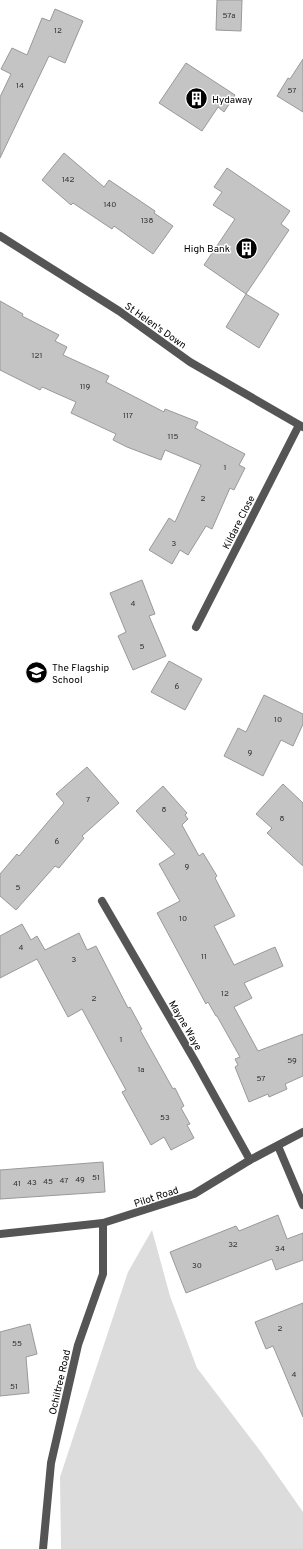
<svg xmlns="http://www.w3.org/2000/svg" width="303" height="1549" font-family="Overpass,sans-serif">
<rect width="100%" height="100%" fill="#fff"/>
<polygon fill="#dcdcdc" points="152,1230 170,1296 197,1368 261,1452 303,1512 303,1549 61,1549 60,1477 128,1272"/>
<g fill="#c4c4c4" stroke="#999">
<polygon points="217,0 242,0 241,31 216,30"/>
<polygon points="55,9 83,21 65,63 49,56 0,158 0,97 11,74 1,69 12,48 27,55 42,18 50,21"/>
<polygon points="303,59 303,112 277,96 288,78 290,79"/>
<polygon points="186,63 235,95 224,112 218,107 202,131 159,103"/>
<polygon points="64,153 104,187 109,180 155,211 154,213 173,226 153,254 114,226 112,229 73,203 71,205 42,180"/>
<polygon points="227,168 290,211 281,224 289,230 246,294 204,265 235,219 213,205 222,192 214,187"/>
<polygon points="246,294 279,314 259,348 226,327"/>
<polygon points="0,301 23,314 22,316 59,335 55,341 67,347 63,355 109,376 106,382 164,412 165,409 198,422 195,428 245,454 239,465 245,468 234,490 230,488 212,529 206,526 188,555 180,550 172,564 149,550 169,518 175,522 201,465 165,450 161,460 127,447 113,440 116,434 71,413 76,402 42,387 40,390 0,370"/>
<polygon points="142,580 155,614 149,616 166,656 133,670 118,636 126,632 110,593"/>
<polygon points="169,661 202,679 185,710 151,692"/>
<polygon points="264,695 303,714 303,724 293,746 281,740 263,776 224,756 238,728 246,732"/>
<polygon points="87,767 119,803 82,836 84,838 59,868 55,866 16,910 0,896 0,874 17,854 19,856 64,803 56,794"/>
<polygon points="283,784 303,803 303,866 267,833 272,828 256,814"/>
<polygon points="163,786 187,813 185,815 188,819 182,825 199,856 203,853 217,876 215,878 235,916 214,926 234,965 275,947 283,966 244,983 252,998 234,1007 258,1051 303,1034 303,1076 285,1084 287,1089 269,1097 268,1094 249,1102 235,1067 238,1065 235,1059 240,1057 217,1016 216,1016 208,1002 206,1004 157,913 180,901 159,864 175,854 136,811"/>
<polygon points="22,924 31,940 37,936 45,950 79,933 87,950 96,946 128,1008 130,1007 142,1029 140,1030 173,1089 175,1088 184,1106 181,1108 190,1124 187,1125 194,1138 171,1150 164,1137 151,1145 122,1092 126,1090 82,1009 68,1017 37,959 0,978 0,936"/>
<polygon points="103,1162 105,1192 0,1199 0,1170"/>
<polygon points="278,1215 287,1239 303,1233 303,1260 276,1270 272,1259 186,1293 170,1252 236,1226 239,1231"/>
<polygon points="303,1303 303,1417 273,1346 266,1349 255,1322"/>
<polygon points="30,1324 37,1354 26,1357 29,1393 0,1396 0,1332"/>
</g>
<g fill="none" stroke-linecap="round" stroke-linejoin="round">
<g stroke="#555" stroke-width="8">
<polyline points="0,236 119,311 190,362 303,427"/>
<polyline points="196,627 299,425"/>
<polyline points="102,901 195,1061 250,1160"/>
<polyline points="278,1146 303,1205"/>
<polyline points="0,1234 103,1223 194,1194 250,1160 303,1132"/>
<polyline points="43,1549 51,1463 78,1345 103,1274 103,1223"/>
</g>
</g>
<defs>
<symbol id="building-disc" viewBox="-11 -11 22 22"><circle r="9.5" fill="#000" stroke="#fff"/><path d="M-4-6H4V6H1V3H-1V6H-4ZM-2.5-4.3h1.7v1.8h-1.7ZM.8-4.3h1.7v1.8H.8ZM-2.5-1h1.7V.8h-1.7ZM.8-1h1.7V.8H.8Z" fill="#fff"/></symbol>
<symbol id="school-disc" viewBox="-11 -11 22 22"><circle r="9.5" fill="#000" stroke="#fff"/><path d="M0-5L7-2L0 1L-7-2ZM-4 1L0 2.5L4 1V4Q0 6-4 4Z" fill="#fff"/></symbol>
</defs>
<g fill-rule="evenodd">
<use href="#building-disc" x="184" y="86" width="25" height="25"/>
<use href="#building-disc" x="234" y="236" width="25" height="25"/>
<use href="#school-disc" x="24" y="660" width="25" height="25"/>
</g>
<g text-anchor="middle" stroke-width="3" stroke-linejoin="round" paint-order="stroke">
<g font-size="8" fill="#313131">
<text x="229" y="18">57a</text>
<text x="58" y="33">12</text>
<text x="20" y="88">14</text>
<text x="292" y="93">57</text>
<text x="68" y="182">142</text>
<text x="110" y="207">140</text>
<text x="147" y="223">138</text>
<text x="37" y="358">121</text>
<text x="85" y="389">119</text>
<text x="128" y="418">117</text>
<text x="173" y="439">115</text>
<text x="225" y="470">1</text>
<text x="203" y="501">2</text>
<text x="174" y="546">3</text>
<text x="133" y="606">4</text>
<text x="142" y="649">5</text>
<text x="177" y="689">6</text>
<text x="278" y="722">10</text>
<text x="250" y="755">9</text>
<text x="88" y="802">7</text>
<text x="164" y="812">8</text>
<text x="282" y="821">8</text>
<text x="57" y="844">6</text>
<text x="187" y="869">9</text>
<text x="18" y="890">5</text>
<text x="183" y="921">10</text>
<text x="21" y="950">4</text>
<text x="204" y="959">11</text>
<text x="74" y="962">3</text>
<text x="225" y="996">12</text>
<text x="94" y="1001">2</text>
<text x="121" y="1042">1</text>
<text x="292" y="1063">59</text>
<text x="141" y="1072">1a</text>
<text x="261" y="1081">57</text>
<text x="165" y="1120">53</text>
<text x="96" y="1180">51</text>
<text x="80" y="1182">49</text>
<text x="64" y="1183">47</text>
<text x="48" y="1184">45</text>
<text x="32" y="1185">43</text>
<text x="17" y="1186">41</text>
<text x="233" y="1247">32</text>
<text x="280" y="1251">34</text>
<text x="197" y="1268">30</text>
<text x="280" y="1331">2</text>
<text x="17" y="1346">55</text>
<text x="294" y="1377">4</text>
<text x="14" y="1389">51</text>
</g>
<g font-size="10" fill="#000" stroke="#fff" text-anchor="start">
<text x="212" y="103">Hydaway</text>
<text x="230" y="252" text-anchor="end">High Bank</text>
<text x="52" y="671">The Flagship<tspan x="52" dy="12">School</tspan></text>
</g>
<g font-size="10" fill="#000" stroke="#fff">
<text transform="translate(156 325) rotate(35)" y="4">St Helen's Down</text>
<text transform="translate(238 522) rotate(-63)" y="4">Kildare Close</text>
<text transform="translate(186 1025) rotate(60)" y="4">Mayne Waye</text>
<text transform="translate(156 1196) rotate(-18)" y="4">Pilot Road</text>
<text transform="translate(59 1382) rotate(-77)" y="4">Ochiltree Road</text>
</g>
</g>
</svg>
